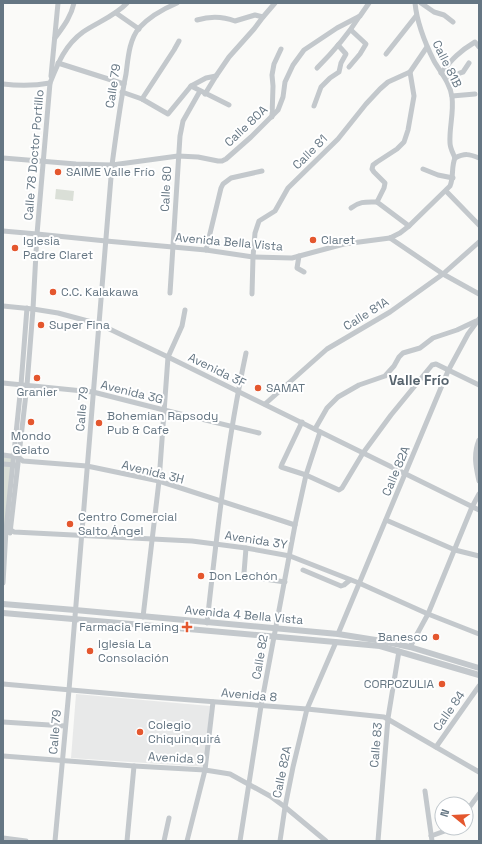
<svg xmlns="http://www.w3.org/2000/svg" width="482" height="844" font-family="'Space Grotesk',sans-serif">
<rect width="100%" height="100%" fill="#fafaf8"/>
<polygon fill="#e8e9e9" points="76,694 210,706 205,767 71,758"/>
<g fill="#dadfd7">
<polygon points="56,189 74,191 73,201 55,199"/>
<polygon points="3,454 15,456 8,532 3,531"/>
</g>
<g fill="none" stroke-linecap="round" stroke-linejoin="round">
<g stroke="#c3c8cc" stroke-width="5">
<path d="M415 3C417 23 425 43 434 61 441 73 450 83 452 97 454 113 449 128 450 143 450 148 453 153 455 158"/>
<polyline points="421,3 434,12 444,15 453,22"/>
<polyline points="116,13 139,29"/>
<path d="M197 20C210 16 222 16 235 21L255 15 263 17"/>
<path d="M55 38C63 27 71 17 74 3"/>
<polyline points="386,54 416,16"/>
<polyline points="58,63 124,84"/>
<polyline points="349,67 360,54 366,44 351,30"/>
<path d="M317 68C333 52 347 36 359 17"/>
<path d="M441 73C452 59 460 51 475 42L479 47"/>
<polyline points="51,76 58,3"/>
<path d="M448 83C452 77 455 74 463 72L469 63"/>
<path d="M3 84C19 86 34 86 50 83"/>
<polyline points="191,86 206,78 216,76"/>
<polyline points="122,92 142,99 168,114 191,86 229,105"/>
<polyline points="205,94 216,76 229,57 254,29 263,17 275,3"/>
<polyline points="452,96 475,94"/>
<polyline points="142,99 174,50 179,41"/>
<polyline points="314,106 321,87 330,78 339,72 341,63 346,54 338,45"/>
<polyline points="272,117 273,86 272,75 274,64 281,49"/>
<polyline points="3,158 76,164 112,165 178,156 198,157 218,161 222,161 226,159 251,137 278,110 283,97 285,82 293,65 304,50 337,28 360,16 369,3"/>
<path d="M455 158C465 153 469 154 479 158"/>
<polyline points="423,169 438,175 453,178"/>
<polyline points="446,191 479,225"/>
<path d="M351 208C360 201 366 202 377 202"/>
<polyline points="409,226 377,202 384,188 385,183 374,172 372,169 373,165 377,162 397,149 404,142 408,130 414,96 410,72"/>
<path d="M3 231 37 234 106 241 206 250 253 257 292 258 344 244 390 238 400 233 409 226 450 186C454 177 451 167 455 158"/>
<polyline points="390,238 443,274 479,294"/>
<polyline points="206,250 221,188 223,184 231,178 262,171"/>
<polyline points="299,256 297,268 304,272"/>
<polyline points="170,293 180,136 183,121 200,91"/>
<polyline points="252,294 253,257 255,233 259,221 275,211 288,188 338,139 366,104 380,89 388,82 410,72 427,47"/>
<polyline points="3,306 33,309 58,313 99,324 168,357 479,510"/>
<polyline points="3,383 93,392 164,410 259,433"/>
<polyline points="265,404 327,349 390,312 443,274 479,242"/>
<polyline points="302,422 282,464 281,467 306,475 339,490 342,488 363,453 391,415 432,365 436,364 479,385"/>
<polyline points="315,429 327,408 338,397 359,385 385,376 394,366 399,357 403,353 420,348 433,338 457,330 476,321"/>
<path d="M479 440C473 455 476 467 479 481"/>
<polyline points="3,455 18,457 23,461 87,466 159,481 295,525"/>
<polyline points="3,464 16,465"/>
<polyline points="386,520 455,550 479,556"/>
<polyline points="3,529 11,530 14,532 192,541 246,548 290,556 359,583 428,614 479,634"/>
<path d="M10 533 27 385 33 309 37 234 50 83C58 63 65 45 83 32 98 22 115 16 127 3"/>
<polyline points="246,548 244,573 245,576 285,582"/>
<polyline points="303,570 341,586 344,585 350,580"/>
<polyline points="3,583 6,530 21,385 27,308"/>
<polyline points="143,617 159,481 168,357 182,326 185,310"/>
<path d="M207 623C217 532 227 442 246 353"/>
<polyline points="338,634 448,371 468,334 479,319"/>
<polyline points="410,647 428,614 472,507 479,494"/>
<polyline points="3,684 139,696 307,709 384,717 479,772"/>
<polyline points="3,722 65,726"/>
<polyline points="436,747 479,686"/>
<polyline points="3,756 134,766 205,770 230,774 270,796 285,807 326,841"/>
<polyline points="425,791 432,841"/>
<polyline points="466,812 479,794"/>
<polyline points="431,836 453,828"/>
<polyline points="3,838 26,841"/>
<path d="M55 841 69 690 112 165C116 135 120 104 126 74 128 59 129 40 139 28 150 16 163 9 177 3"/>
<polyline points="127,841 134,766"/>
<polyline points="164,841 169,818"/>
<polyline points="187,841 205,770 213,702"/>
<polyline points="240,841 261,706 295,525 306,475 320,432"/>
<polyline points="280,841 285,807 293,767 307,709 336,642"/>
<polyline points="378,841 388,718 399,651"/>
</g>
<g stroke="#c3c8cc" stroke-width="6">
<polyline points="3,604 75,610 338,634 382,641 410,647 479,668"/>
<polyline points="3,613 143,625 380,646 479,675"/>
</g>
</g>
<g fill="#e4572e" stroke="#fff" stroke-width="1.5">
<circle cx="58" cy="172" r="4"/>
<circle cx="313" cy="240" r="4"/>
<circle cx="15" cy="248" r="4"/>
<circle cx="53" cy="292" r="4"/>
<circle cx="41" cy="325" r="4"/>
<circle cx="37" cy="378" r="4"/>
<circle cx="258" cy="388" r="4"/>
<circle cx="31" cy="422" r="4"/>
<circle cx="99" cy="423" r="4"/>
<circle cx="70" cy="524" r="4"/>
<circle cx="201" cy="576" r="4"/>
<path d="M185 621h4v4h4v4h-4v4h-4v-4h-4v-4h4z"/>
<circle cx="436" cy="637" r="4"/>
<circle cx="90" cy="651" r="4"/>
<circle cx="442" cy="684" r="4"/>
<circle cx="140" cy="732" r="4"/>
</g>
<g text-anchor="middle" stroke-width="4" stroke-linejoin="round" paint-order="stroke">
<g font-size="12" fill="#657683" stroke="#fff">
<text transform="translate(447 64) rotate(64)" y="4">Calle 81B</text>
<text transform="translate(113 86) rotate(-81)" y="4">Calle 79</text>
<text transform="translate(246 126) rotate(-43)" y="4">Calle 80A</text>
<text transform="translate(310 152) rotate(-45)" y="4">Calle 81</text>
<text transform="translate(34 155) rotate(-85)" y="4">Calle 78 Doctor Portillo</text>
<text transform="translate(166 189) rotate(-87)" y="4">Calle 80</text>
<text transform="translate(229 242) rotate(5)" y="4">Avenida Bella Vista</text>
<text transform="translate(366 314) rotate(-32)" y="4">Calle 81A</text>
<text transform="translate(217 370) rotate(26)" y="4">Avenida 3F</text>
<text transform="translate(132 392) rotate(14)" y="4">Avenida 3G</text>
<text transform="translate(82 409) rotate(-85)" y="4">Calle 79</text>
<text transform="translate(396 471) rotate(-67)" y="4">Calle 82A</text>
<text transform="translate(153 472) rotate(14)" y="4">Avenida 3H</text>
<text transform="translate(256 540) rotate(9)" y="4">Avenida 3Y</text>
<text transform="translate(244 615) rotate(5)" y="4">Avenida 4 Bella Vista</text>
<text transform="translate(260 657) rotate(-80)" y="4">Calle 82</text>
<text transform="translate(249 695) rotate(5)" y="4">Avenida 8</text>
<text transform="translate(449 711) rotate(-55)" y="4">Calle 84</text>
<text transform="translate(55 732) rotate(-85)" y="4">Calle 79</text>
<text transform="translate(376 745) rotate(-85)" y="4">Calle 83</text>
<text transform="translate(176 758) rotate(3)" y="4">Avenida 9</text>
<text transform="translate(282 772) rotate(-78)" y="4">Calle 82A</text>
</g>
<g font-size="12" fill="#657683" stroke="#fff" text-anchor="start">
<text x="66" y="176">SAIME Valle Frío</text>
<text x="321" y="244">Claret</text>
<text x="23" y="245">Iglesia<tspan x="23" dy="14">Padre Claret</tspan></text>
<text x="61" y="296">C.C. Kalakawa</text>
<text x="49" y="329">Super Fina</text>
<text x="266" y="392">SAMAT</text>
<text x="37" y="396" text-anchor="middle">Granier</text>
<text x="107" y="420">Bohemian Rapsody<tspan x="107" dy="14">Pub &amp; Cafe</tspan></text>
<text x="31" y="440" text-anchor="middle">Mondo<tspan x="31" dy="14">Gelato</tspan></text>
<text x="78" y="521">Centro Comercial<tspan x="78" dy="14">Salto Ángel</tspan></text>
<text x="209" y="580">Don Lechón</text>
<text x="179" y="631" text-anchor="end">Farmacia Fleming</text>
<text x="428" y="641" text-anchor="end">Banesco</text>
<text x="98" y="648">Iglesia La<tspan x="98" dy="14">Consolación</tspan></text>
<text x="434" y="688" text-anchor="end">CORPOZULIA</text>
<text x="148" y="729">Colegio<tspan x="148" dy="14">Chiquinquirá</tspan></text>
</g>
<g font-size="14" font-weight="bold" fill="#57646e" stroke="#fff">
<text x="419" y="385">Valle Frío</text>
</g>
</g>
<rect width="482" height="844" fill="none" stroke="#657683" stroke-width="8"/>
<g transform="translate(454 816) rotate(288)"><circle r="19" fill="#ffffff" stroke="#c1c8cd"/>
<path d="M0-3L7 15L0 10L-7 15Z" fill="#e4572e"/>
<text y="-6" font-size="11" font-weight="bold" text-anchor="middle" fill="#657683">N</text>
</g>
</svg>
